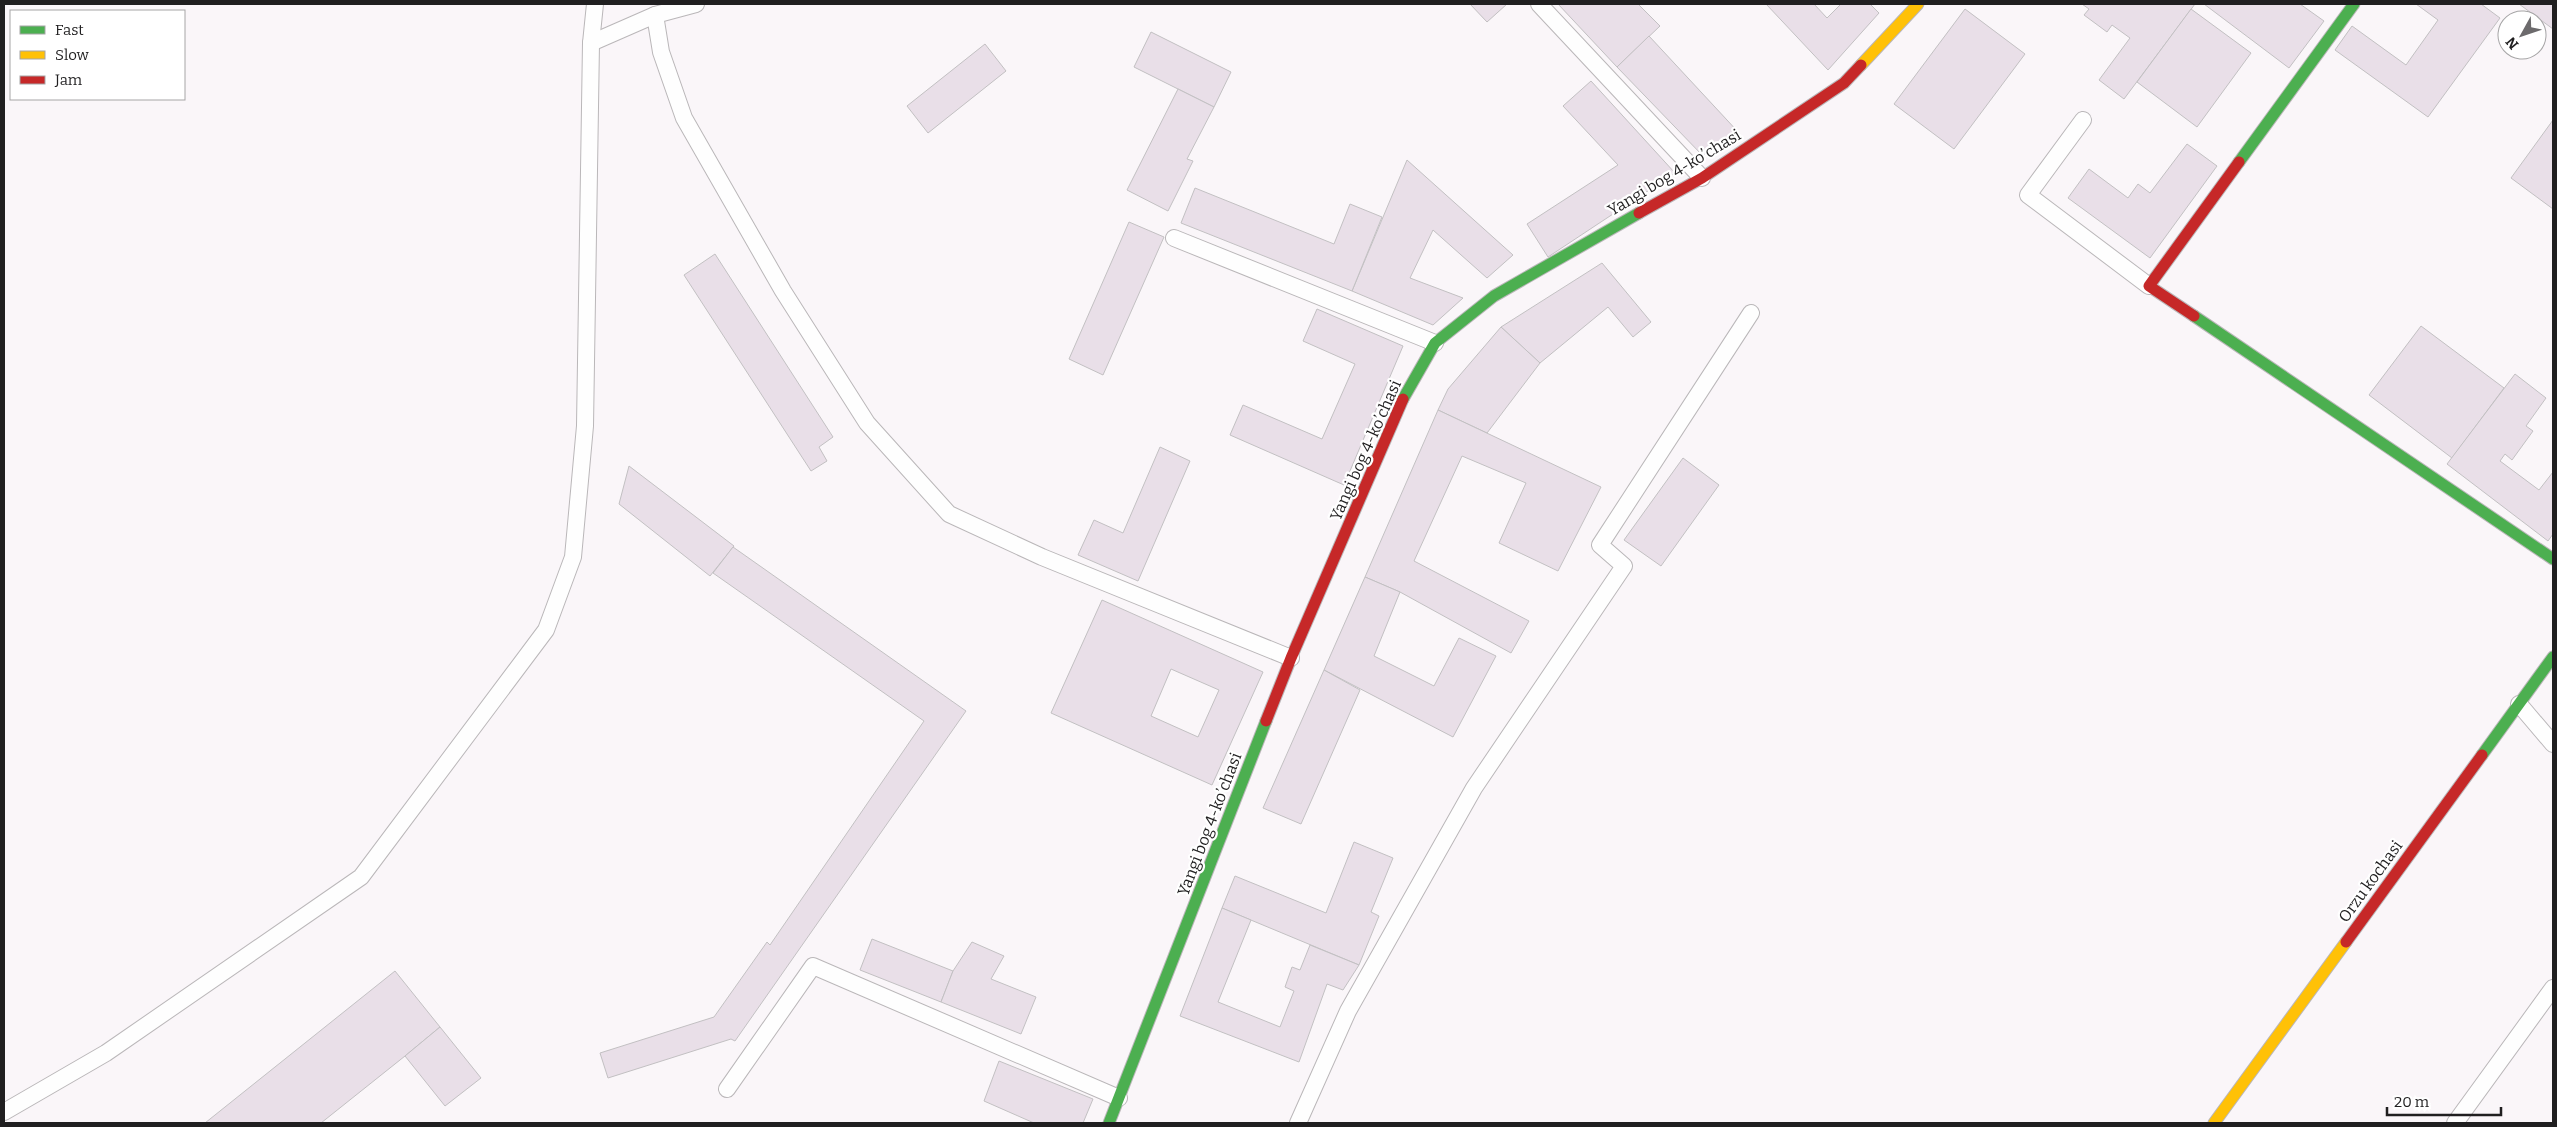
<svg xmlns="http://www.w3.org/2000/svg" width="2557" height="1127" font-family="Bitter,serif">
<rect width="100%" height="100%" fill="#faf6f9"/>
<g fill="#e9dfe8" stroke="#c2c0c2" fill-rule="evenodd">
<polygon points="1470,4 1507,4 1487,22"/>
<polygon points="1558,4 1638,4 1660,26 1617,67"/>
<polygon points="1766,4 1814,4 1827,18 1841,4 1870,4 1879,13 1828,70"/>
<polygon points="2082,4 2195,4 2124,99 2099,80 2130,38 2112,25 2107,32 2084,15 2089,9"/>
<polygon points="2204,4 2300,4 2324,21 2289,68"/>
<polygon points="2416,4 2481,4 2500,18 2428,117 2335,50 2352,26 2406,65 2438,20"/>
<polygon points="2519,4 2553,4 2553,29"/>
<polygon points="1965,9 2025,54 1954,149 1894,104"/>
<polygon points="2191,9 2251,53 2197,127 2137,82"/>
<polygon points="1151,32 1231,72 1214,107 1134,67"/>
<polygon points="1649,36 1740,134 1703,156 1617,67"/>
<polygon points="985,44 1006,71 928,133 907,106"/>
<polygon points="1591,81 1675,173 1548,257 1527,224 1618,165 1563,106"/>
<polygon points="1178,89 1214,107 1187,159 1193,161 1168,211 1127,190"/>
<polygon points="2553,120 2553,209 2511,178"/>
<polygon points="2187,144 2217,166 2150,258 2068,198 2089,169 2128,198 2138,184 2150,193"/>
<polygon points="1407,160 1513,255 1487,278 1433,230 1410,278 1463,298 1433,325 1352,291"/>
<polygon points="1195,188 1334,244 1350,204 1382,217 1352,291 1181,223"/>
<polygon points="1129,222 1164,237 1103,375 1069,359"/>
<polygon points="715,254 833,437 819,447 827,461 811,471 684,275"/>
<polygon points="1602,263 1651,322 1633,337 1608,307 1540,363 1501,327"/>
<polygon points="1317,309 1403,346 1344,485 1230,435 1243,405 1322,439 1355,364 1303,341"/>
<polygon points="2421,326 2504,388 2452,458 2369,395"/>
<polygon points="1501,327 1540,363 1487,433 1438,410 1448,389"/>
<polygon points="2515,374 2546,398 2526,426 2533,431 2512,460 2505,454 2500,461 2539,490 2553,472 2553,534 2548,541 2447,464"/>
<polygon points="1438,410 1601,487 1558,571 1499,543 1526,483 1462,456 1414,561 1529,621 1511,653 1400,592 1365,577"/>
<polygon points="1160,447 1190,461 1138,581 1078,555 1094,520 1123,533"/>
<polygon points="1683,458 1719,485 1661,566 1624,540"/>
<polygon points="629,466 734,546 710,576 619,504"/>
<polygon points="733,547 966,711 735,1041 731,1039 608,1078 600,1053 714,1017 767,942 770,945 924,721 713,573"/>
<polygon points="1365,577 1400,592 1374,656 1434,686 1459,638 1496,656 1453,737 1324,670"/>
<path d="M1102 600 1263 672 1212 785 1051 713ZM1171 669 1219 690 1198 737 1151 716Z"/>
<polygon points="1324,670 1360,690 1301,824 1263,808"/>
<polygon points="1354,842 1393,858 1371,912 1379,916 1359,965 1222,908 1235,876 1326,913"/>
<polygon points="1222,908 1251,920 1218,1002 1280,1027 1294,991 1285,987 1292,967 1300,970 1310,945 1359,965 1343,990 1327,984 1299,1062 1180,1016"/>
<polygon points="872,939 953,971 941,1002 860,970"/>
<polygon points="972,942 1004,956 991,979 1036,997 1021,1034 941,1002 953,971"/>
<polygon points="395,971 440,1027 405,1056 321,1123 205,1123"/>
<polygon points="440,1027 481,1078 445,1106 405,1056"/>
<polygon points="999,1061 1093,1099 1083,1123 1034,1123 984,1101"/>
</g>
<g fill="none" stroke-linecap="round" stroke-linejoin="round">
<defs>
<g id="lane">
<polyline points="1539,4 1702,178"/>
<polyline points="655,15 696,4"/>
<polyline points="591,43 655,15 661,52 684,118 783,291 867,423 949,514 1042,557 1291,658"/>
<polyline points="2083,120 2028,195 2149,286"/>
<polyline points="1174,238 1435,343"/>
<polyline points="2519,704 2553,744"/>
<polyline points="727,1089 813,966 1119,1098"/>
<polyline points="4,1112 106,1053 361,877 546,630 573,557 585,426 591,43 595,4"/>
<polyline points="1298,1123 1348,1011 1474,788 1624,566 1600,545 1751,313"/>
<polyline points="2455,1123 2553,988"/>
</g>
<g id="fast">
<polyline points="2239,162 2354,4"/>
<polyline points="2194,316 2553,559"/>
<polyline points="1403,399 1435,343 1494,296 1639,213"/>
<polyline points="2482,755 2553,657"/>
<polyline points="1109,1123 1266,721"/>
</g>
<g id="slow">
<polyline points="1861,65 1918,4"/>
<polyline points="2214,1123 2346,942"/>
</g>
<g id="jam">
<polyline points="1639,213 1702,178 1844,83 1861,65"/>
<polyline points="2194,316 2149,286 2239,162"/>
<polyline points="1266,721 1291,658 1403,399"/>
<polyline points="2346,942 2482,755"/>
</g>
</defs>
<use href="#lane" stroke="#bab7b9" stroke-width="18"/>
<use href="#fast" stroke="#bab7b9" stroke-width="13"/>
<use href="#slow" stroke="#bab7b9" stroke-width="13"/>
<use href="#jam" stroke="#bab7b9" stroke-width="13"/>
<use href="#lane" stroke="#fefefe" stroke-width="16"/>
<use href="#fast" stroke="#4caf50" stroke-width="11"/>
<use href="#slow" stroke="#ffc107" stroke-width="11"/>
<use href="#jam" stroke="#c62828" stroke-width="11"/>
</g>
<g text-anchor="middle" stroke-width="4.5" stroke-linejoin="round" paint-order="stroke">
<g font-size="16" fill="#201f20" stroke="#fff">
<text transform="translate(1674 172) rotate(-31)" y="6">Yangi bog 4-koʼchasi</text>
<text transform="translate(1365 450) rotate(-66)" y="6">Yangi bog 4-koʼchasi</text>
<text transform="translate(1209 824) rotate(-69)" y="6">Yangi bog 4-koʼchasi</text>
<text transform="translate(2370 881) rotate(-54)" y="6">Orzu kochasi</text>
</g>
</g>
<rect width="2557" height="1127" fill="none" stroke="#201f20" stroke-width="10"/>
<rect x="10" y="10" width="175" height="90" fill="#ffffff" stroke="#a6a5a6"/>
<rect x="20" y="26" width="25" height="8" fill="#4caf50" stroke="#a6a5a6"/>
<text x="55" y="35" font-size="15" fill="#201f20">Fast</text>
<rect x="20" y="51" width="25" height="8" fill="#ffc107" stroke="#a6a5a6"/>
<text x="55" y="60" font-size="15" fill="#201f20">Slow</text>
<rect x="20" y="76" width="25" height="8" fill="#c62828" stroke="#a6a5a6"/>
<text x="55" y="85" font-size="15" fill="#201f20">Jam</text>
<g transform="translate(2522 35) rotate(230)"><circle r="24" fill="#ffffff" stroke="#a6a5a6"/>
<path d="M0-4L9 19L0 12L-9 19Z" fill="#6c6a6c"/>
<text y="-8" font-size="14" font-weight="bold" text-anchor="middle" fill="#201f20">N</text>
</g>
<path d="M2387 1107v8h114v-8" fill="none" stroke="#201f20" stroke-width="2.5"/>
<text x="2394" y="1107" font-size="15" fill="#201f20" stroke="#ffffff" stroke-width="4" paint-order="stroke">20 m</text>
</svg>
